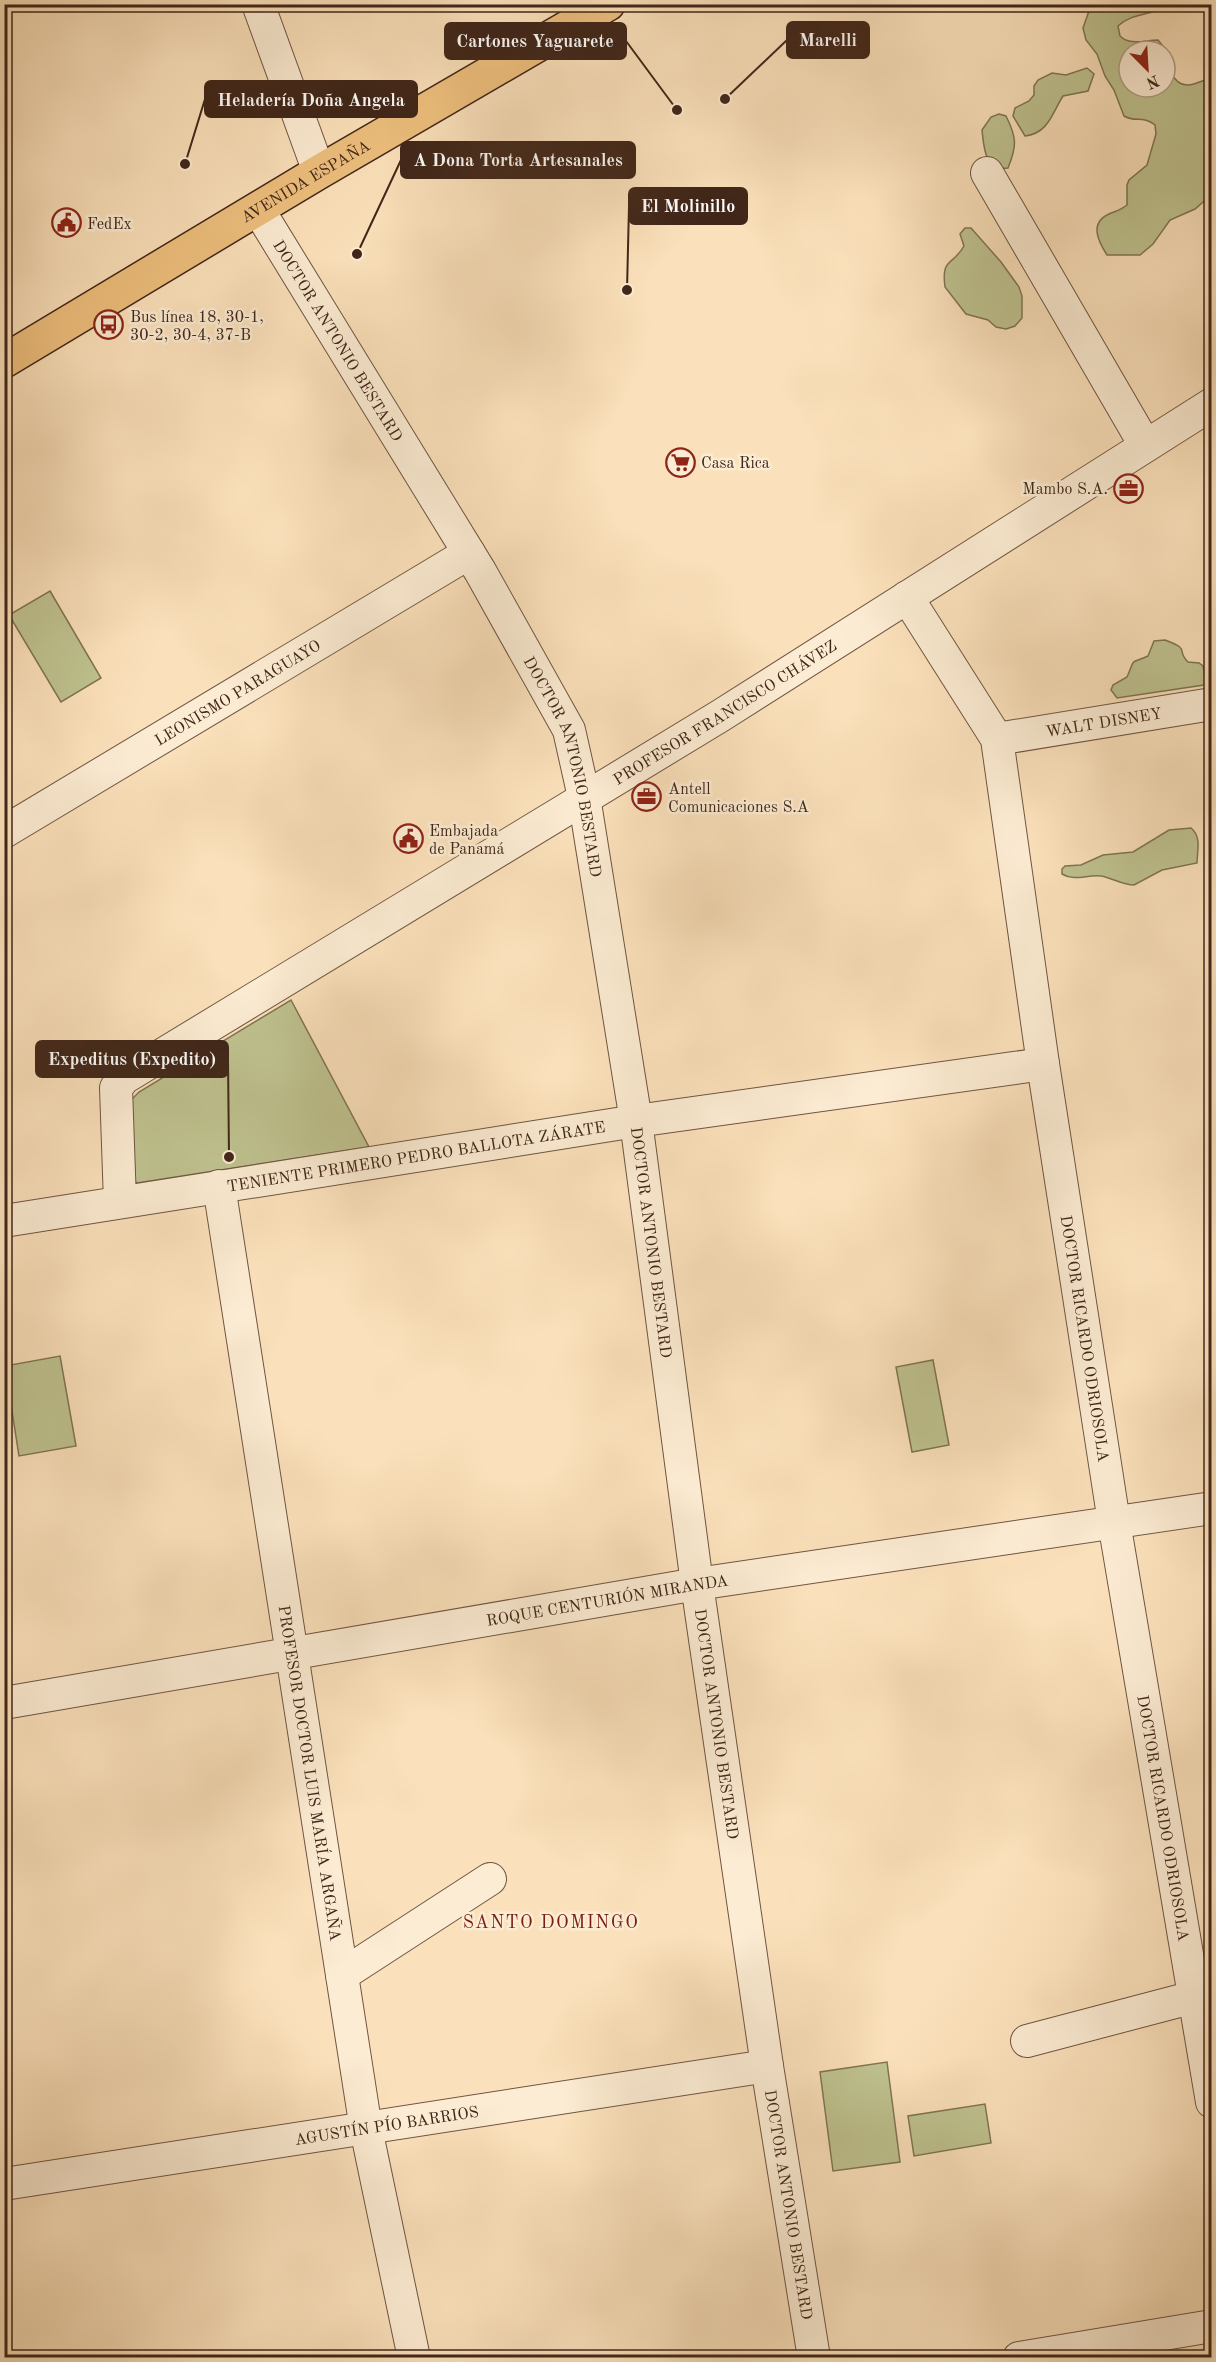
<svg xmlns="http://www.w3.org/2000/svg" width="1216" height="2362" font-family="'Old Standard TT',serif">
<rect width="100%" height="100%" fill="#fbe1bb"/>
<filter id="stains"><feTurbulence type="fractalNoise" baseFrequency=".00333" numOctaves="4"/><feColorMatrix values="0 0 0 0 .2 0 0 0 0 .09 0 0 0 0 .02 0 0 0 .5 -.17"/></filter>
<radialGradient id="worn" r=".72"><stop offset=".6" stop-color="#630" stop-opacity="0"/><stop offset="1" stop-color="#630" stop-opacity=".3"/></radialGradient>
<g fill="#bfc390" stroke="#807454" stroke-width="1.5" fill-rule="evenodd">
<path d="M1095 5H1163L1162 9C1146 15 1131 14 1118 26L1120 36C1130 46 1145 40 1158 40L1166 50C1164 62 1173 86 1188 85 1196 85 1203 79 1211 79V123L1205 144 1206 153 1211 155 1209 183 1211 195 1195 209 1170 220 1153 244 1140 255H1107C1098 241 1089 223 1109 214 1116 211 1121 210 1127 205V185L1129 180 1147 165 1156 134 1155 125C1143 115 1135 123 1124 116L1114 90 1105 76 1097 54 1086 40 1083 28 1089 11ZM1129 51H1165V87H1129Z"/>
<path d="M1087 68 1094 74 1088 91 1063 96C1052 113 1049 133 1025 136L1013 116 1015 108 1029 101 1034 95V86L1038 80 1052 73 1066 75Z"/>
<path d="M999 114 1006 116C1017 138 1017 146 1008 168 984 171 984 147 982 130L991 117Z"/>
<path d="M965 228H971L1001 262 1019 287 1022 296V318L1015 326 1006 329 996 327 988 320 966 314 945 287C941 257 953 266 964 246L960 234Z"/>
<polygon points="50,591 101,678 61,702 9,615"/>
<path d="M1165 640C1192 650 1175 649 1188 662L1199 663 1203 666 1206 681 1204 685 1117 698 1111 690 1113 685 1127 677C1136 657 1128 665 1148 656L1154 641Z"/>
<path d="M1191 828C1202 837 1197 851 1197 863L1162 870 1134 885C1123 885 1112 878 1101 876 1088 874 1075 882 1062 874V869L1065 866 1081 865 1103 855 1133 852 1169 830Z"/>
<polygon points="291,1000 369,1147 137,1183 123,1170 128,1103 139,1092"/>
<polygon points="60,1356 76,1446 19,1456 5,1366"/>
<polygon points="933,1360 949,1445 912,1452 896,1367"/>
<polygon points="887,2062 900,2162 833,2171 820,2072"/>
<polygon points="985,2104 991,2143 914,2156 908,2116"/>
</g>
<g fill="none" stroke-linecap="round" stroke-linejoin="round">
<defs>
<g id="minor">
<polyline points="258,4 319,172"/>
<polyline points="987,173 1145,445"/>
<path id="s1" d="M258 209 480 571 569 730 584 797 636 1121 697 1584 767 2066 814 2358"/>
<path id="s2" d="M907 597 997 739 1043 1064 1114 1522 1212 2102"/>
<path id="s3" d="M997 739 1212 704"/>
<path id="s4" d="M4 832 469 553"/>
<path id="s5" d="M219 1186 366 2129 414 2358"/>
<path id="s6" d="M120 1202 116 1088 124 1078 720 716 1212 404"/>
<path id="s7" d="M4 1221 636 1121 1043 1064"/>
<path id="s8" d="M4 1703 697 1584 1212 1508"/>
<polyline points="342,1975 490,1879"/>
<polyline points="1027,2041 1194,1997"/>
<path id="s9" d="M4 2184 767 2066"/>
<polyline points="1019,2358 1212,2326"/>
</g>
<g id="major">
<path id="s10" d="M4 361 319 172 608 4"/>
</g>
</defs>
<use href="#minor" stroke="#6f5542" stroke-width="34"/>
<use href="#major" stroke="#402619" stroke-width="36"/>
<use href="#minor" stroke="#fcecd3" stroke-width="32"/>
<use href="#major" stroke="#eec07e" stroke-width="33"/>
</g>
<defs>
<symbol id="civic-ring" viewBox="-11 -11 22 22"><circle r="9.5" fill="#fcecd3" stroke="#8f2418" stroke-width="1.5"/><path d="M-.6-6.5H3V-4.5H.6V-3L4-1V1h2V6H-6V1h2V-1L-.6-3ZM-1.2 2.5V6h2.4V2.5Z" fill="#8f2418"/></symbol>
<symbol id="bus-ring" viewBox="-11 -11 22 22"><circle r="9.5" fill="#fcecd3" stroke="#8f2418" stroke-width="1.5"/><path d="M-5-6H5V4H4V6H2V4H-2V6H-4V4H-5ZM-3.5-4V0h7V-4ZM-3.5 1.2v1.5H-2V1.2ZM2 1.2v1.5H3.5V1.2Z" fill="#8f2418"/></symbol>
<symbol id="supermarket-ring" viewBox="-11 -11 22 22"><circle r="9.5" fill="#fcecd3" stroke="#8f2418" stroke-width="1.5"/><path d="M-6-5.5h2.5l.6 2H6L4.5 2H-2.5L-4.4-4H-6ZM-1.5 3.2a1.3 1.3 0 1 0 .1 0ZM3 3.2a1.3 1.3 0 1 0 .1 0Z" fill="#8f2418"/></symbol>
<symbol id="office-ring" viewBox="-11 -11 22 22"><circle r="9.5" fill="#fcecd3" stroke="#8f2418" stroke-width="1.5"/><path d="M-6-3h4V-5.5h4V-3h4V5H-6ZM-1-4.5V-3h2v-1.5ZM-6 0V1H6V0Z" fill="#8f2418"/></symbol>
</defs>
<g fill-rule="evenodd">
<use href="#civic-ring" x="50" y="206" width="33" height="33"/>
<use href="#bus-ring" x="92" y="308" width="33" height="33"/>
<use href="#supermarket-ring" x="664" y="446" width="33" height="33"/>
<use href="#office-ring" x="1112" y="472" width="33" height="33"/>
<use href="#office-ring" x="630" y="780" width="33" height="33"/>
<use href="#civic-ring" x="392" y="822" width="33" height="33"/>
</g>
<g text-anchor="middle" stroke-width="5" stroke-linejoin="round" paint-order="stroke">
<g font-size="16" fill="#402619" stroke="#fcecd3">
<text dy="6" stroke="none"><textPath href="#s10" startOffset="351">AVENIDA ESPAÑA</textPath></text>
<text dy="6" stroke="none"><textPath href="#s1" startOffset="154">DOCTOR ANTONIO BESTARD</textPath></text>
<text dy="6" stroke="none"><textPath href="#s4" startOffset="272">LEONISMO PARAGUAYO</textPath></text>
<text dy="6" stroke="none"><textPath href="#s6" startOffset="830">PROFESOR FRANCISCO CHÁVEZ</textPath></text>
<text dy="6" stroke="none"><textPath href="#s3" startOffset="108">WALT DISNEY</textPath></text>
<text dy="6" stroke="none"><textPath href="#s1" startOffset="640">DOCTOR ANTONIO BESTARD</textPath></text>
<text dy="6" stroke="none"><textPath href="#s7" startOffset="417">TENIENTE PRIMERO PEDRO BALLOTA ZÁRATE</textPath></text>
<text dy="6" stroke="none"><textPath href="#s1" startOffset="1126">DOCTOR ANTONIO BESTARD</textPath></text>
<text dy="6" stroke="none"><textPath href="#s2" startOffset="774">DOCTOR RICARDO ODRIOSOLA</textPath></text>
<text dy="6" stroke="none"><textPath href="#s8" startOffset="612">ROQUE CENTURIÓN MIRANDA</textPath></text>
<text dy="6" stroke="none"><textPath href="#s1" startOffset="1612">DOCTOR ANTONIO BESTARD</textPath></text>
<text dy="6" stroke="none"><textPath href="#s5" startOffset="594">PROFESOR DOCTOR LUIS MARÍA ARGAÑA</textPath></text>
<text dy="6" stroke="none"><textPath href="#s2" startOffset="1260">DOCTOR RICARDO ODRIOSOLA</textPath></text>
<text dy="6" stroke="none"><textPath href="#s9" startOffset="387">AGUSTÍN PÍO BARRIOS</textPath></text>
<text dy="6" stroke="none"><textPath href="#s1" startOffset="2098">DOCTOR ANTONIO BESTARD</textPath></text>
</g>
<g font-size="16" fill="#402619" stroke="#fcecd3" text-anchor="start">
<text x="87" y="229">FedEx</text>
<text x="130" y="322">Bus línea 18, 30-1,<tspan x="130" dy="18">30-2, 30-4, 37-B</tspan></text>
<text x="701" y="468">Casa Rica</text>
<text x="1108" y="494" text-anchor="end">Mambo S.A.</text>
<text x="668" y="794">Antell<tspan x="668" dy="18">Comunicaciones S.A</tspan></text>
<text x="429" y="836">Embajada<tspan x="429" dy="18">de Panamá</tspan></text>
</g>
<g font-size="18" letter-spacing="1.5" fill="#7a1f14" stroke="#fcecd3">
<text x="551" y="1928">SANTO DOMINGO</text>
</g>
</g>
<path fill="none" stroke="#402619" stroke-width="2" d="M725 99L787 40M677 110L626 41M185 164L205 99M357 254L401 160M627 290L629 206M229 1157L228 1059"/>
<g fill="#402619" stroke="#fcecd3" stroke-width="2">
<circle cx="725" cy="99" r="6"/>
<circle cx="677" cy="110" r="6"/>
<circle cx="185" cy="164" r="6"/>
<circle cx="357" cy="254" r="6"/>
<circle cx="627" cy="290" r="6"/>
<circle cx="229" cy="1157" r="6"/>
</g>
<g fill="#402619" stroke="#402619" stroke-width="2">
<rect x="787" y="22" width="82" height="36" rx="6"/>
<rect x="445" y="23" width="181" height="36" rx="6"/>
<rect x="205" y="81" width="212" height="36" rx="6"/>
<rect x="401" y="142" width="234" height="36" rx="6"/>
<rect x="629" y="188" width="118" height="36" rx="6"/>
<rect x="36" y="1041" width="192" height="36" rx="6"/>
</g>
<g font-size="18" text-anchor="middle" font-weight="bold" fill="#fff">
<text x="828" y="46">Marelli</text>
<text x="535" y="47">Cartones Yaguarete</text>
<text x="311" y="106">Heladería Doña Angela</text>
<text x="518" y="166">A Dona Torta Artesanales</text>
<text x="688" y="212">El Molinillo</text>
<text x="132" y="1065">Expeditus (Expedito)</text>
</g>
<rect width="1216" height="2362" fill="none" stroke="#fbe1bb" stroke-width="24"/>
<rect x="6" y="6" width="1204" height="2350" fill="none" stroke="#402619" stroke-width="3"/>
<rect x="12" y="12" width="1192" height="2338" fill="none" stroke="#402619" stroke-width="1.5"/>
<g transform="translate(1147 69) rotate(156)"><circle r="28" fill="#fcecd3" stroke="#b19d89" stroke-width="1.5"/>
<path d="M0-4.5L10 22L0 15L-10 22Z" fill="#8f2418"/>
<text y="-9" font-size="16" font-weight="bold" text-anchor="middle" fill="#402619">N</text>
</g>
<rect width="100%" height="100%" filter="url(#stains)"/>
<rect width="100%" height="100%" fill="url(#worn)"/>
</svg>
